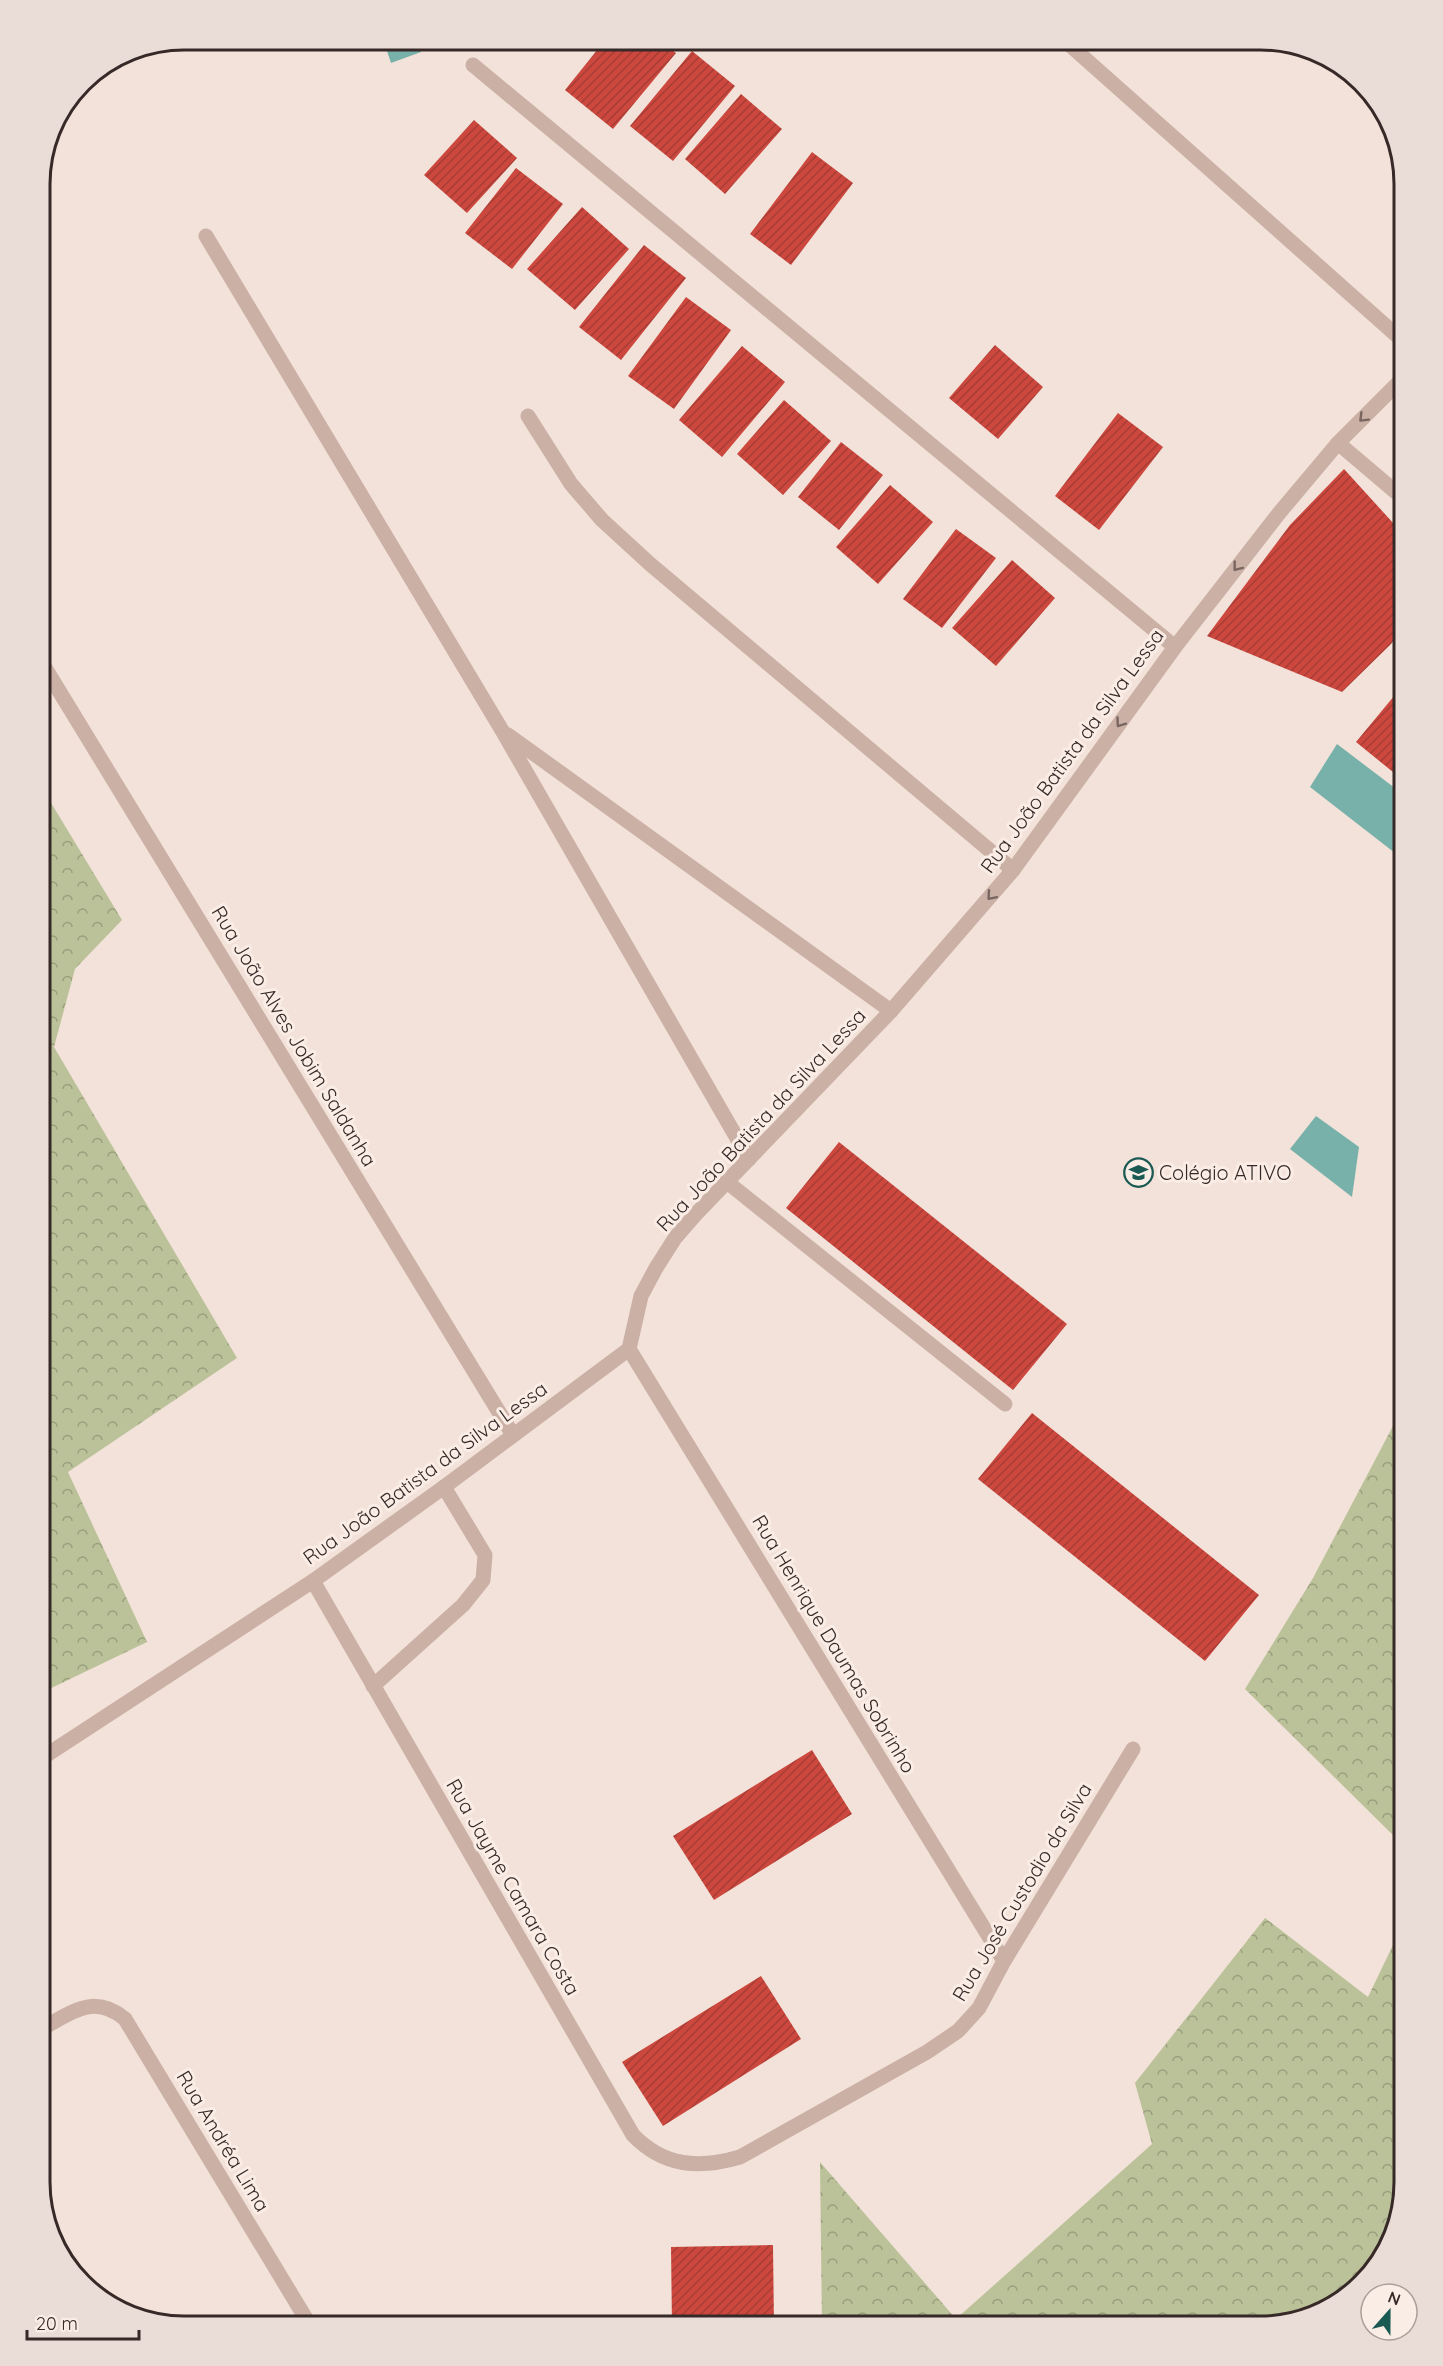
<svg xmlns="http://www.w3.org/2000/svg" width="1443" height="2366" font-family="Quicksand,sans-serif">
<defs>
<pattern id="forest-crowns" width="20" height="18" patternUnits="userSpaceOnUse" patternTransform="scale(1.5)"><rect width="20" height="18" fill="#bbc299"/><path d="M2 6a3 3 0 1 1 6 0M12 15a3 3 0 1 1 6 0" fill="none" stroke="#999e7d"/></pattern>
<pattern id="building-hatch" width="6" height="6" patternUnits="userSpaceOnUse" patternTransform="scale(1.5)"><rect width="6" height="6" fill="#cc483e"/><path d="M-1 1l2-2M0 6l6-6M5 7l2-2" fill="none" stroke="#a63c34"/></pattern>
</defs>
<rect width="100%" height="100%" fill="#f3e2d9"/>
<g fill="url(#forest-crowns)">
<polygon points="39,783 122,920 75,969 54,1047 237,1358 68,1472 147,1642 39,1694"/>
<polygon points="1404,1423 1404,1846 1245,1689 1313,1578 1394,1424"/>
<polygon points="1265,1918 1368,1997 1404,1922 1404,2182 1380,2262 1323,2312 1259,2327 822,2327 820,2162 956,2319 1152,2144 1135,2083"/>
</g>
<g fill="#77b1a9">
<polygon points="383,39 417,39 421,52 391,63"/>
<polygon points="1337,744 1404,795 1404,860 1310,787"/>
<polygon points="1316,1116 1359,1147 1352,1197 1290,1149"/>
</g>
<g fill="url(#building-hatch)">
<polygon points="606,39 658,39 676,53 613,129 565,90"/>
<polygon points="692,51 735,86 673,161 630,126"/>
<polygon points="741,94 782,129 725,194 685,159"/>
<polygon points="474,120 517,158 467,213 424,175"/>
<polygon points="812,152 853,183 791,265 750,234"/>
<polygon points="516,168 563,204 512,269 465,233"/>
<polygon points="582,207 629,249 575,310 527,269"/>
<polygon points="644,245 686,278 621,360 579,327"/>
<polygon points="686,297 731,330 674,409 628,376"/>
<polygon points="995,345 1043,387 998,439 949,398"/>
<polygon points="742,346 785,382 722,457 679,420"/>
<polygon points="784,400 831,441 783,495 737,454"/>
<polygon points="1118,413 1163,447 1099,530 1055,496"/>
<polygon points="841,442 883,475 839,530 798,497"/>
<polygon points="1344,469 1404,535 1404,627 1391,644 1342,692 1207,636 1290,525"/>
<polygon points="890,485 933,522 878,584 836,547"/>
<polygon points="956,529 996,558 942,628 903,599"/>
<polygon points="1012,560 1055,598 996,666 952,628"/>
<polygon points="1404,684 1404,781 1356,742"/>
<polygon points="839,1142 1067,1324 1013,1390 786,1208"/>
<polygon points="1032,1413 1259,1595 1205,1661 978,1479"/>
<polygon points="812,1750 852,1814 714,1900 673,1836"/>
<polygon points="761,1976 801,2039 663,2126 622,2062"/>
<polygon points="773,2245 774,2327 672,2327 671,2247"/>
</g>
<g fill="none" stroke-linecap="round" stroke-linejoin="round">
<g stroke="#cbb0a5" stroke-width="15">
<polyline points="1063,39 1404,342"/>
<polyline points="473,65 1175,647"/>
<polyline points="206,236 503,732 749,1159"/>
<polyline points="528,416 571,484 602,520 650,564 1013,870"/>
<polyline points="1338,443 1404,499"/>
<polyline points="39,658 513,1435"/>
<polyline points="508,735 891,1011"/>
<polyline points="727,1182 1005,1404"/>
<polyline points="629,1349 1004,1961"/>
<path d="M313 1581 633 2135C664 2167 699 2169 740 2157L927 2052 958 2031 979 2008 1004 1961 1133 1749"/>
<polyline points="373,1686 463,1605 483,1580 485,1555 444,1487"/>
<polyline points="39,1760 313,1581 444,1487 629,1349 641,1296 656,1268 675,1238 695,1215 891,1011 1013,870 1175,647 1280,512 1338,443 1404,377"/>
<path d="M39 2030C70 2014 93 1992 125 2019L311 2327"/>
</g>
</g>
<defs><path id="oneway-chevron" d="M-2-3.5L2.5 0L-2 3.5" fill="none" stroke-width="1.6" stroke-linecap="round" stroke-linejoin="round" transform="scale(1.5)"/></defs>
<g stroke="#796660">
<use href="#oneway-chevron" transform="translate(1363 418) rotate(135)"/>
<use href="#oneway-chevron" transform="translate(1237 567) rotate(128)"/>
<use href="#oneway-chevron" transform="translate(1120 723) rotate(126)"/>
<use href="#oneway-chevron" transform="translate(991 896) rotate(131)"/>
</g>
<defs>
<symbol id="school-ring" viewBox="-11 -11 22 22"><circle r="9.5" fill="#faede6" stroke="#1a5a53" stroke-width="1.5"/><path d="M0-5L7-2L0 1L-7-2ZM-4 1L0 2.5L4 1V4Q0 6-4 4Z" fill="#1a5a53"/></symbol>
</defs>
<g fill-rule="evenodd">
<use href="#school-ring" x="1122" y="1156" width="33" height="33"/>
</g>
<g text-anchor="middle" stroke-width="6" stroke-linejoin="round" paint-order="stroke">
<g font-size="20" fill="#362927" stroke="#faede6">
<text transform="translate(1072 751) rotate(-54)" y="7">Rua João Batista da Silva Lessa</text>
<text transform="translate(294 1036) rotate(59)" y="7">Rua João Alves Jobim Saldanha</text>
<text transform="translate(761 1120) rotate(-47)" y="7">Rua João Batista da Silva Lessa</text>
<text transform="translate(425 1473) rotate(-36)" y="7">Rua João Batista da Silva Lessa</text>
<text transform="translate(834 1644) rotate(59)" y="7">Rua Henrique Daumas Sobrinho</text>
<text transform="translate(513 1887) rotate(60)" y="7">Rua Jayme Camara Costa</text>
<text transform="translate(1022 1892) rotate(-59)" y="7">Rua José Custodio da Silva</text>
<text transform="translate(223 2141) rotate(59)" y="7">Rua Andréa Lima</text>
</g>
<g font-size="20" fill="#362927" stroke="#faede6" text-anchor="start">
<text x="1159" y="1180">Colégio ATIVO</text>
</g>
</g>
<path d="M0 0H1443V2366H0ZM184 50H1260A134 134 0 0 1 1394 184V2182A134 134 0 0 1 1260 2316H184A134 134 0 0 1 50 2182V184A134 134 0 0 1 184 50Z" fill="#eaddd7" fill-rule="evenodd"/>
<path fill="none" stroke="#362927" stroke-width="3" d="M184 50H1260A134 134 0 0 1 1394 184V2182A134 134 0 0 1 1260 2316H184A134 134 0 0 1 50 2182V184A134 134 0 0 1 184 50Z"/>
<g transform="translate(1389 2312) rotate(21)"><circle r="28" fill="#faede6" stroke="#ac9f9a" stroke-width="1.5"/>
<path d="M0-4.5L10 22L0 15L-10 22Z" fill="#1a5a53"/>
<text y="-9" font-size="16" font-weight="bold" text-anchor="middle" fill="#362927">N</text>
</g>
<path d="M27 2330v9h112v-9" fill="none" stroke="#362927" stroke-width="3"/>
<text x="36" y="2330" font-size="18" fill="#362927" stroke="#faede6" stroke-width="4.5" paint-order="stroke">20 m</text>
</svg>
